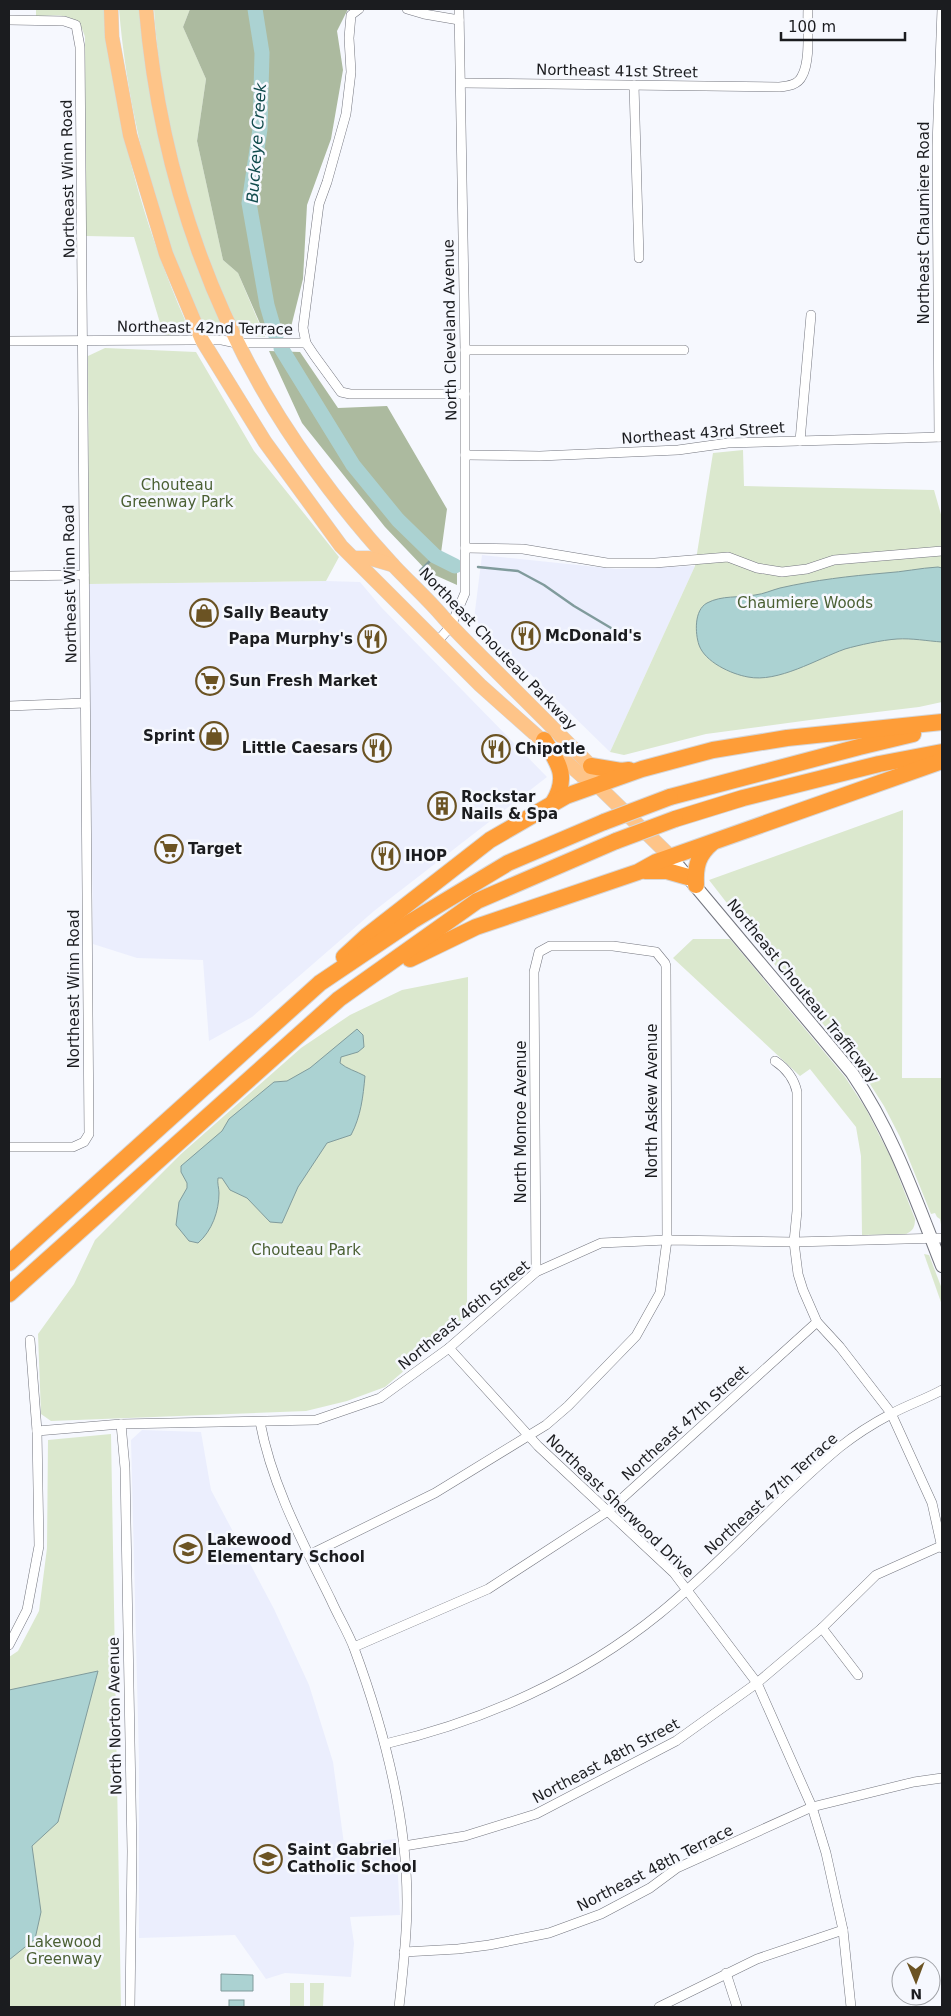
<svg xmlns="http://www.w3.org/2000/svg" width="951" height="2016" font-family="'DejaVu Sans',sans-serif">
<rect width="100%" height="100%" fill="#f6f8fe"/>
<g fill="#ebeefd">
<polygon points="482,555 616,569 695,566 610,752 474,619"/>
<polygon points="326,581 360,582 381,607 547,777 374,911 252,1017 209,1041 203,960 137,958 93,944 89,584"/>
<polygon points="142,1430 201,1432 211,1490 274,1609 309,1685 333,1762 344,1844 396,1839 400,1915 350,1917 354,1943 351,1977 285,1973 266,1979 235,1935 139,1938 139,1760 131,1440"/>
</g>
<g fill="#dbe8ce">
<path d="M36 9H106C112 50 116 93 124 134 138 198 159 260 185 320V327L179 334 164 336 134 237 86 236 85 37C78 11 58 16 36 16Z"/>
<path d="M119 9H141L145 45 221 321 222 329 219 334H212L204 329C194 304 181 280 172 255 145 175 126 93 119 9Z"/>
<path d="M154 9H190L183 27 206 79 197 141 223 260 238 273 265 337 245 335 239 329C190 230 161 119 154 9Z"/>
<polygon points="105,348 196,352 254,451 339,557 326,581 89,584 88,356"/>
<polygon points="743,450 744,486 934,490 942,518 942,702 919,707 810,720 706,734 624,755 610,752 695,566 713,453"/>
<polygon points="903,810 902,1078 942,1078 942,1230 940,1219 937,1217 935,1213 931,1214 900,1137 884,1106 863,1073 779,970 709,880"/>
<path d="M693 939H730L845 1077 866 1109 892 1160 915 1219C915 1227 913 1231 906 1234L862 1235 861 1156 856 1127 810 1069 800 1076 673 958Z"/>
<polygon points="468,977 467,1317 385,1387 347,1401 306,1411 51,1421 41,1414 38,1334 74,1284 95,1240 181,1154 301,1048 350,1015 402,990"/>
<polygon points="924,1254 929,1255 942,1289 942,1305"/>
<polygon points="111,1434 121,2007 9,2007 9,1657 18,1651 39,1611 47,1548 48,1440"/>
<rect x="290" y="1983" width="14" height="24"/>
<polygon points="310,1983 324,1983 323,2007 310,2007"/>
</g>
<g fill="#acba9f">
<polygon points="190,9 348,9 337,31 343,70 331,139 307,205 303,279 289,335 265,335 238,273 223,260 197,141 206,79 183,27"/>
<polygon points="269,351 300,352 338,408 387,406 447,509 441,553 457,561 457,585 428,572 385,527 302,423"/>
</g>
<g fill="#abd2d2" stroke="#809b9c">
<path d="M938 567 942 568V642C927 641 912 638 897 639 882 640 859 645 845 649 817 659 778 683 748 677 731 674 705 662 699 645 695 633 694 610 707 603 722 595 739 598 755 595 764 594 772 590 780 588 815 580 850 576 885 573 903 572 920 568 938 567Z"/>
<path d="M357 1029 363 1035 364 1047 358 1052 341 1057 340 1063C347 1069 356 1071 365 1076 363 1097 361 1116 351 1135L327 1143 298 1187 282 1223 270 1222 247 1198 230 1190 222 1178H218C217 1183 219 1188 219 1193 219 1211 212 1231 198 1243L189 1241 176 1225 179 1202 187 1188V1183L181 1172V1166L222 1131 229 1119 274 1082 287 1081 310 1068Z"/>
<polygon points="98,1671 58,1822 32,1846 41,1912 35,1939 9,1960 9,1690"/>
<polygon points="221,1974 253,1975 253,1991 221,1991"/>
<rect x="229" y="2000" width="15" height="7"/>
</g>
<g fill="none" stroke-linecap="round" stroke-linejoin="round">
<g stroke="#809b9c" stroke-width="2.5">
<polyline points="478,567 518,571 544,585 574,606 611,628"/>
<polyline points="420,571 435,556"/>
</g>
<g stroke="#abd2d2" stroke-width="15">
<polyline points="255,9 262,53 260,129 249,203 267,305 276,336"/>
<polyline points="281,348 353,465 398,520 435,556 455,566"/>
</g>
<defs>
<g id="street">
<polyline points="359,9 351,15 349,38 351,72 346,114 327,182 319,204 303,328 306,343 314,355 341,392 350,394 465,394"/>
<polyline points="407,9 424,14 459,20"/>
<polyline points="9,20 64,21 76,25 80,47 89,1134 84,1142 73,1147 9,1147"/>
<path d="M461 83 779 87C788 86 798 85 802 76 811 60 807 27 808 9"/>
<polyline points="634,85 639,258"/>
<polyline points="9,341 190,340 222,340 236,343 306,343"/>
<polyline points="465,350 684,350"/>
<polyline points="939,437 937,146 942,9"/>
<polyline points="800,441 811,315"/>
<polyline points="465,455 540,456 678,450 728,443 942,437"/>
<polyline points="465,548 523,549 607,563 655,563 728,557 757,568 782,572 807,569 834,560 942,551"/>
<polyline points="9,576 84,575"/>
<polyline points="437,642 451,626 465,593 465,350 459,9"/>
<polyline points="9,706 85,703"/>
<path d="M775 1061C787 1069 794 1078 797 1092V1211L794 1242 798 1274 803 1290 817 1322 840 1347 891 1413 932 1503 942 1548"/>
<polyline points="449,1348 538,1446 674,1573 757,1683 812,1807 826,1853 843,1930 851,2007"/>
<path d="M260 1422C272 1486 303 1543 331 1600 338 1616 348 1632 354 1648 384 1729 407 1815 407 1902 407 1937 403 1972 399 2007"/>
<polyline points="121,1424 125,1468 132,1851 130,2007"/>
<polyline points="37,1431 121,1424 316,1420 380,1398 449,1348 536,1272 601,1243 667,1240 794,1242 942,1238"/>
<polyline points="309,1555 435,1493 546,1425 568,1406 636,1336 660,1293 667,1240 666,966 665,963 656,952 613,946 550,946 539,952 534,972 536,1272"/>
<polyline points="822,1628 858,1675"/>
<polyline points="9,1645 27,1610 39,1546 37,1431 30,1340"/>
<polyline points="354,1647 488,1589 608,1511 817,1322"/>
<path d="M385 1744C484 1721 580 1678 659 1614 723 1562 777 1499 840 1447 855 1435 874 1423 891 1414 907 1405 926 1399 942 1390"/>
<polyline points="404,1846 465,1836 536,1814 676,1741 757,1683 822,1628 876,1575 941,1546"/>
<polyline points="404,1952 458,1949 489,1945 549,1933 601,1914 650,1888 677,1868 812,1807 914,1782 942,1778"/>
<polyline points="726,1973 737,2007"/>
<polyline points="659,2007 757,1959 843,1930"/>
</g>
<path id="secondary" d="M671 857 852 1073C892 1131 916 1200 942 1266"/>
<g id="primary">
<polyline points="111,9 112,37 130,135 166,254 202,340 265,442 341,546 480,685 582,776 597,785 671,857"/>
<path d="M146 9C160 175 216 336 316 471 340 504 366 536 394 566 410 583 429 600 444 618 461 637 480 655 498 673 529 704 560 735 591 766L595 777"/>
<polyline points="355,558 369,558 393,565"/>
</g>
<g id="highway">
<path d="M544 740C559 764 569 777 553 803"/>
<polyline points="591,766 621,771 629,770"/>
<polyline points="670,797 859,747 913,734"/>
<polyline points="675,819 743,798 879,764 942,752"/>
<polyline points="645,871 667,871 688,877"/>
<path d="M696 885C695 866 698 855 712 843"/>
<polyline points="344,957 368,935 490,840 566,796 642,769 713,750 787,738 942,722"/>
<polyline points="410,959 476,927 638,872 656,862 942,761"/>
<polyline points="9,1263 320,983 412,921 508,863 604,822"/>
<polyline points="9,1294 339,999 477,901 616,841"/>
</g>
</defs>
<use href="#street" stroke="#74767f" stroke-width="10"/>
<use href="#secondary" stroke="#74767f" stroke-width="14"/>
<use href="#primary" stroke="#d6d6d7" stroke-width="15"/>
<use href="#highway" stroke="#d6d6d7" stroke-width="18"/>
<use href="#street" stroke="#fff" stroke-width="9"/>
<use href="#secondary" stroke="#fff" stroke-width="12"/>
<use href="#primary" stroke="#fec488" stroke-width="14"/>
<use href="#highway" stroke="#fe9d38" stroke-width="16"/>
<defs>
<g id="highway-bridge">
<polyline points="604,822 670,797"/>
<polyline points="616,841 675,819"/>
</g>
</defs>
<use href="#highway-bridge" stroke="#d6d6d7" stroke-width="18" stroke-linecap="butt"/>
<use href="#highway-bridge" stroke="#fe9d38" stroke-width="16"/>
</g>
<defs>
<symbol id="shop-ring" viewBox="-11 -11 22 22"><circle r="9.5" fill="#f6f8fe" stroke="#6b5323" stroke-width="1.5"/><path d="M-5-2.5h2.3a2.7 3.5 0 0 1 5.4 0H5L5.5 6h-11ZM-1.5-2.5h3a1.5 2.3 0 0 0-3 0Z" fill="#6b5323"/></symbol>
<symbol id="restaurant-ring" viewBox="-11 -11 22 22"><circle r="9.5" fill="#f6f8fe" stroke="#6b5323" stroke-width="1.5"/><path d="M-5-6h1v4h1v-4h1v4h1v-4h1v5L-1.5 .5V6h-2V.5L-5-1ZM5-6V6H3V1.5H1.5Q1.5-4 5-6Z" fill="#6b5323"/></symbol>
<symbol id="supermarket-ring" viewBox="-11 -11 22 22"><circle r="9.5" fill="#f6f8fe" stroke="#6b5323" stroke-width="1.5"/><path d="M-6-5.5h2.5l.6 2H6L4.5 2H-2.5L-4.4-4H-6ZM-1.5 3.2a1.3 1.3 0 1 0 .1 0ZM3 3.2a1.3 1.3 0 1 0 .1 0Z" fill="#6b5323"/></symbol>
<symbol id="building-ring" viewBox="-11 -11 22 22"><circle r="9.5" fill="#f6f8fe" stroke="#6b5323" stroke-width="1.5"/><path d="M-4-6H4V6H1V3H-1V6H-4ZM-2.5-4.3h1.7v1.8h-1.7ZM.8-4.3h1.7v1.8H.8ZM-2.5-1h1.7V.8h-1.7ZM.8-1h1.7V.8H.8Z" fill="#6b5323"/></symbol>
<symbol id="school-ring" viewBox="-11 -11 22 22"><circle r="9.5" fill="#f6f8fe" stroke="#6b5323" stroke-width="1.5"/><path d="M0-5L7-2L0 1L-7-2ZM-4 1L0 2.5L4 1V4Q0 6-4 4Z" fill="#6b5323"/></symbol>
</defs>
<g fill-rule="evenodd">
<use href="#shop-ring" x="188" y="597" width="32" height="32"/>
<use href="#restaurant-ring" x="510" y="620" width="32" height="32"/>
<use href="#restaurant-ring" x="356" y="623" width="32" height="32"/>
<use href="#supermarket-ring" x="194" y="665" width="32" height="32"/>
<use href="#shop-ring" x="198" y="720" width="32" height="32"/>
<use href="#restaurant-ring" x="361" y="732" width="32" height="32"/>
<use href="#restaurant-ring" x="480" y="733" width="32" height="32"/>
<use href="#building-ring" x="426" y="790" width="32" height="32"/>
<use href="#supermarket-ring" x="153" y="833" width="32" height="32"/>
<use href="#restaurant-ring" x="370" y="840" width="32" height="32"/>
<use href="#school-ring" x="172" y="1533" width="32" height="32"/>
<use href="#school-ring" x="252" y="1843" width="32" height="32"/>
</g>
<g text-anchor="middle" stroke-width="5" stroke-linejoin="round" paint-order="stroke">
<g font-size="15" fill="#1b1c1f" stroke="#f6f8fe">
<text transform="translate(617 71) rotate(1)" y="5">Northeast 41st Street</text>
<text transform="translate(68 179) rotate(-91)" y="5">Northeast Winn Road</text>
<text transform="translate(924 223) rotate(-90)" y="5">Northeast Chaumiere Road</text>
<text transform="translate(205 328) rotate(1)" y="5">Northeast 42nd Terrace</text>
<text transform="translate(450 330) rotate(-91)" y="5">North Cleveland Avenue</text>
<text transform="translate(703 433) rotate(-4)" y="5">Northeast 43rd Street</text>
<text transform="translate(70 584) rotate(-91)" y="5">Northeast Winn Road</text>
<text transform="translate(498 649) rotate(46)" y="5">Northeast Chouteau Parkway</text>
<text transform="translate(74 989) rotate(-90)" y="5">Northeast Winn Road</text>
<text transform="translate(803 991) rotate(51)" y="5">Northeast Chouteau Trafficway</text>
<text transform="translate(652 1101) rotate(-90)" y="5">North Askew Avenue</text>
<text transform="translate(521 1122) rotate(-90)" y="5">North Monroe Avenue</text>
<text transform="translate(464 1315) rotate(-39)" y="5">Northeast 46th Street</text>
<text transform="translate(685 1423) rotate(-42)" y="5">Northeast 47th Street</text>
<text transform="translate(771 1494) rotate(-42)" y="5">Northeast 47th Terrace</text>
<text transform="translate(620 1506) rotate(44)" y="5">Northeast Sherwood Drive</text>
<text transform="translate(115 1716) rotate(-91)" y="5">North Norton Avenue</text>
<text transform="translate(606 1761) rotate(-28)" y="5">Northeast 48th Street</text>
<text transform="translate(655 1868) rotate(-27)" y="5">Northeast 48th Terrace</text>
</g>
<g font-size="15" fill="#4b6034" stroke="#f6f8fe">
<text x="177" y="490">Chouteau<tspan x="177" dy="17">Greenway Park</tspan></text>
<text x="805" y="608">Chaumiere Woods</text>
<text x="306" y="1255">Chouteau Park</text>
<text x="64" y="1947">Lakewood<tspan x="64" dy="17">Greenway</tspan></text>
</g>
<g font-size="15" font-weight="bold" fill="#1b1c1f" stroke="#f6f8fe" text-anchor="start">
<text x="223" y="618">Sally Beauty</text>
<text x="545" y="641">McDonald's</text>
<text x="353" y="644" text-anchor="end">Papa Murphy's</text>
<text x="229" y="686">Sun Fresh Market</text>
<text x="195" y="741" text-anchor="end">Sprint</text>
<text x="358" y="753" text-anchor="end">Little Caesars</text>
<text x="515" y="754">Chipotle</text>
<text x="461" y="802">Rockstar<tspan x="461" dy="17">Nails &amp; Spa</tspan></text>
<text x="188" y="854">Target</text>
<text x="405" y="861">IHOP</text>
<text x="207" y="1545">Lakewood<tspan x="207" dy="17">Elementary School</tspan></text>
<text x="287" y="1855">Saint Gabriel<tspan x="287" dy="17">Catholic School</tspan></text>
</g>
<g font-size="16" font-style="italic" fill="#114b4c" stroke="#f6f8fe">
<text transform="translate(256 143) rotate(-86)" y="6">Buckeye Creek</text>
</g>
</g>
<rect width="951" height="2016" fill="none" stroke="#1b1c1f" stroke-width="20"/>
<g transform="translate(916 1981) rotate(179)"><circle r="24" fill="#f6f8fe" stroke="#9ea0a5"/>
<path d="M0-4L9 19L0 12L-9 19Z" fill="#6b5323"/>
<text y="-8" font-size="14" font-weight="bold" text-anchor="middle" fill="#1b1c1f">N</text>
</g>
<path d="M781 32v8h124v-8" fill="none" stroke="#1b1c1f" stroke-width="2.5"/>
<text x="788" y="32" font-size="15" fill="#1b1c1f" stroke="#f6f8fe" stroke-width="4" paint-order="stroke">100 m</text>
</svg>
